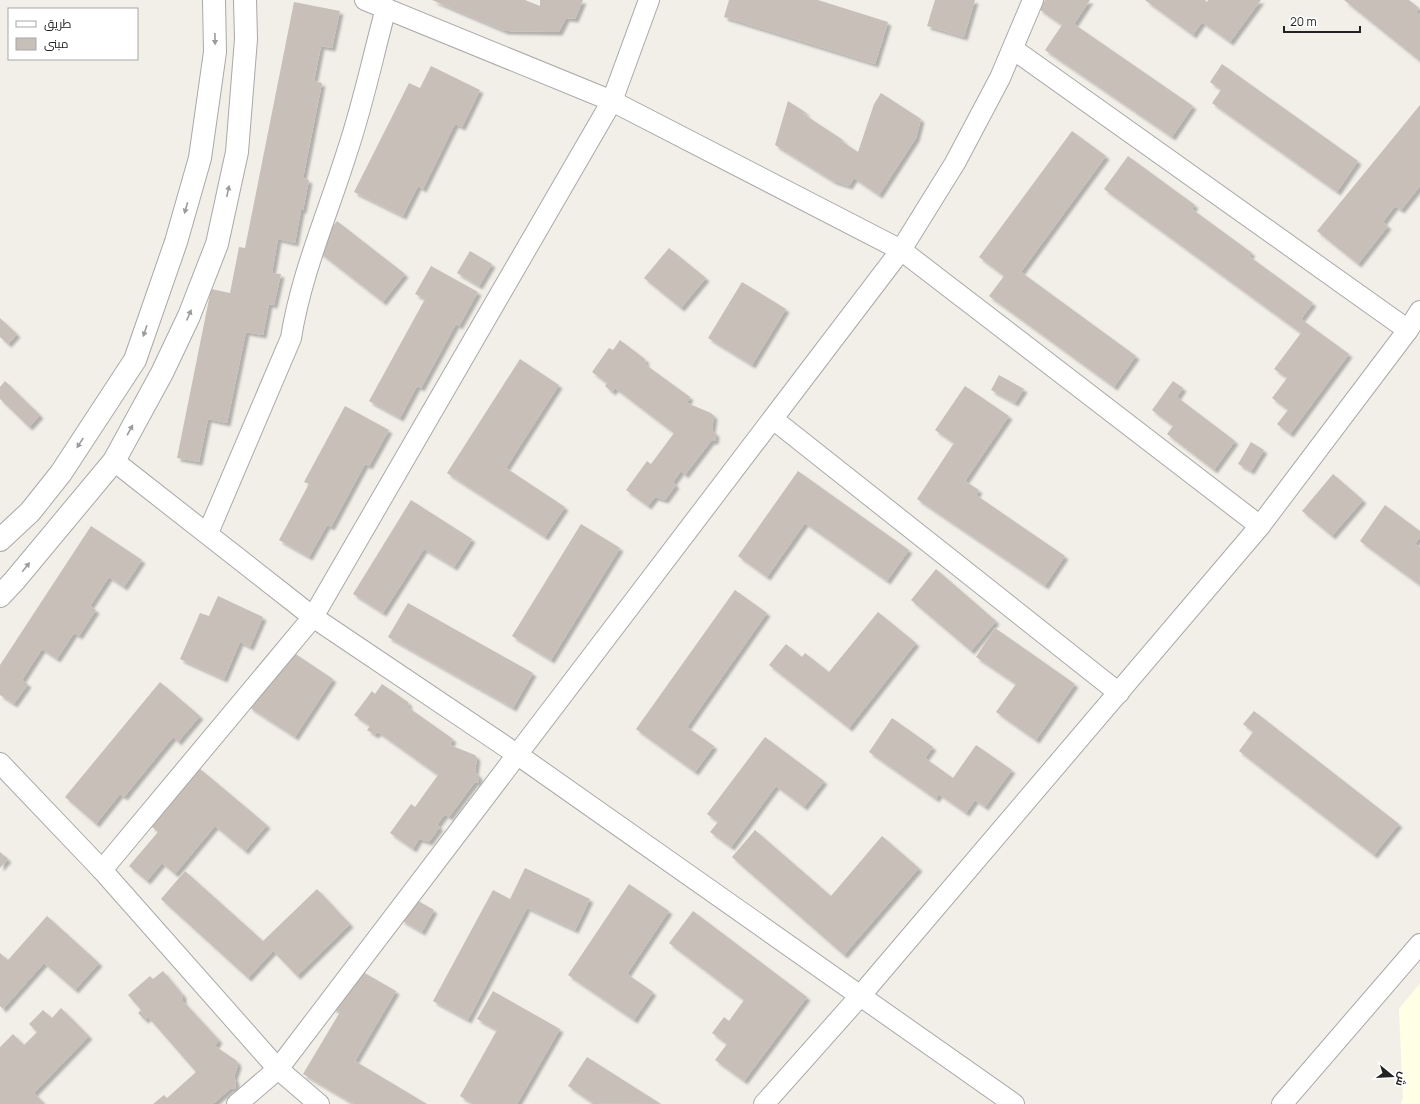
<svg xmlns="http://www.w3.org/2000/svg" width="1420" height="1104" font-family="Manrope,Cairo,sans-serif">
<defs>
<filter id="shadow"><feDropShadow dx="3.5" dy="3.5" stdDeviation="1" flood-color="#0004"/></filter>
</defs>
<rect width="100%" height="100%" fill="#f2efe9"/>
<polygon fill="#ffffe5" points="1420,983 1420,1104 1401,1104 1403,1098 1399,1009"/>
<g fill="#c7bfb8" filter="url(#shadow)">
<polygon points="432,0 525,0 540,6 540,0 583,0 575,19 566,18 559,32 505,31"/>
<polygon points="729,0 818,0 888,22 875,64 724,17"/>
<polygon points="935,0 975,0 964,37 927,26"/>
<polygon points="1045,0 1090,0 1074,24 1193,106 1172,137 1045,50 1062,25 1039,9"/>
<polygon points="1145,0 1205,0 1207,2 1208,0 1261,0 1230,42 1202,22 1193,35"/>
<polygon points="1344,0 1409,0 1419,8 1416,12 1420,15 1420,61"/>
<polygon points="294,2 340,11 332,48 321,46 314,81 322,83 303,178 309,180 303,210 301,210 295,243 278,239 272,273 281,274 274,305 269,304 263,335 246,332 227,423 208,419 199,462 177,458 211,289 230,293 239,247 245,248"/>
<polygon points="1222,64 1358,161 1337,192 1212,103 1221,90 1210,82"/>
<polygon points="431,66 480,90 462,127 455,124 423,189 418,186 403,216 354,192 409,83 420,88"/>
<polygon points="881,93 921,119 916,138 879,195 854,178 849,186 833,181 775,145 788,101 808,114 802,113 846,142 840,140 858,152 874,104"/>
<polygon points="1420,105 1420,186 1401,210 1395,206 1383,222 1388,226 1358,264 1317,231"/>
<polygon points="1072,131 1106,156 1021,272 1136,356 1114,387 989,296 1004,276 979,257"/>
<polygon points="1128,156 1195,205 1192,209 1252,253 1249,256 1313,303 1301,319 1349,354 1290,434 1277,424 1288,410 1272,398 1287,378 1274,369 1301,333 1104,189"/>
<polygon points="337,221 405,274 383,302 315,249"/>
<polygon points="669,248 706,278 681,308 644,278"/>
<polygon points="470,251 492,264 479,286 457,273"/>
<polygon points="431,266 478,292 459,326 456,324 421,388 417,386 400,418 369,401 425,299 415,294"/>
<polygon points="742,282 786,309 752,365 708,338"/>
<polygon points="0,318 17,334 8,344 0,337"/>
<polygon points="620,340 645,359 646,365 690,397 687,403 711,413 714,416 712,430 716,434 715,441 711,441 685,475 681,471 673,482 676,485 665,500 655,497 648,506 626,490 647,461 651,464 674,433 615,388 612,392 605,386 607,383 592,372 609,348 613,350"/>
<polygon points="520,359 559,385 506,468 565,507 545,537 447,473"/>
<polygon points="999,375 1024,389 1015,403 991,390"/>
<polygon points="5,381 40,415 29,427 0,399 0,387"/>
<polygon points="1173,381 1183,388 1177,397 1235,441 1214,470 1167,434 1173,426 1152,410"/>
<polygon points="965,386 1009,416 965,481 979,490 976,495 1065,556 1045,586 917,499 954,443 935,430"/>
<polygon points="345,406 389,430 369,466 365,464 331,527 327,525 309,557 279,540 309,484 304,482"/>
<polygon points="1251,442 1264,450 1251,471 1238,464"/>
<polygon points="798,471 909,550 887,581 805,523 767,577 738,556"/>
<polygon points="1333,474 1363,500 1332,536 1302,511"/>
<polygon points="411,500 472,539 454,567 424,549 383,613 353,594"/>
<polygon points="1385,505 1420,531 1420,537 1415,544 1420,547 1420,585 1360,541"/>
<polygon points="581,524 620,548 551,660 512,636"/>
<polygon points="91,526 142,560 124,587 109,577 90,606 96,610 79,636 74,633 57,659 42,649 22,680 28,684 14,704 0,695 0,665"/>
<polygon points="936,569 996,621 971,651 911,600"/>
<polygon points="735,590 767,613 687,727 714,746 695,772 636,729"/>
<polygon points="218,596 263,617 250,647 240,642 224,679 180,659 200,613 209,616"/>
<polygon points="408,603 533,673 513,708 388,637"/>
<polygon points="878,612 916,643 849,728 769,665 786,644 802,657 805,653 829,672"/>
<polygon points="995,628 1075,684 1036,740 996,712 1016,684 976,657"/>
<polygon points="288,649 333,679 295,737 249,707"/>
<polygon points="160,682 200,716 178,742 173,737 124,797 120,794 96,824 65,797"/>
<polygon points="382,684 408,702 409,708 453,739 450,745 475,755 477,758 475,772 479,776 478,783 475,782 449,817 445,814 437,825 440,827 429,842 419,839 413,849 390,833 411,804 415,807 438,775 378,732 375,735 367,730 370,726 354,715 372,691 375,694"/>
<polygon points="1254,711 1399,824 1374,855 1239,751 1253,732 1243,724"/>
<polygon points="892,718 933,747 925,758 953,778 976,745 1012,770 985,807 975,800 966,813 939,794 936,799 869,752"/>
<polygon points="765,737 824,781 804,807 776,786 731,847 710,832 718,822 707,814"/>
<polygon points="199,768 267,825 245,851 215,826 175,874 162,863 147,881 129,866 158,832 151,826"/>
<polygon points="755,830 831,896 882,836 919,868 844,955 732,857"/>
<polygon points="0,852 8,859 0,868"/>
<polygon points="525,868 590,899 575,930 517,903 527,908 468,1020 433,1001 493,890 510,899"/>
<polygon points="185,871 263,941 317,889 350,924 297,976 273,951 248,978 161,899"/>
<polygon points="629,884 669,911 627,974 653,992 634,1020 568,975"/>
<polygon points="413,898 434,910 422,932 401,920"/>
<polygon points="693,911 807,997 744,1081 715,1060 727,1044 712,1033 724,1017 729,1021 744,1000 669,943"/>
<polygon points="47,916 99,963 75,990 44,963 3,1009 0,1006 0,953 8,960"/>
<polygon points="356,968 396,991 355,1061 427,1104 354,1104 303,1074 340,1012 332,1008"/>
<polygon points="163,971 183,995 183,1001 219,1040 215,1046 237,1061 238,1065 234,1077 236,1082 235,1089 231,1088 213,1104 153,1104 164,1095 167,1098 196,1072 148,1017 145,1020 138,1013 141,1010 128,995 150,976 153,979"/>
<polygon points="493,991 560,1029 517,1104 473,1104 460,1096 497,1030 477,1019"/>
<polygon points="61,1008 89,1036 34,1093 45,1104 0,1104 0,1047 13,1034 24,1045 37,1032 29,1024 43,1010 52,1018"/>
<polygon points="587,1057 661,1104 593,1103 568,1086"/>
</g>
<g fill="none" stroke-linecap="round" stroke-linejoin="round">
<defs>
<g id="minor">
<polyline points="365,0 612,101 901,250 1260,526"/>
<polyline points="1013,49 1408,330"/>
<polyline points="773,419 1119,693"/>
<polyline points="114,461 313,617 518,755 1014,1104"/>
<path d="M208 533 291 338C301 274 328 213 347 152 363 105 373 56 386 8"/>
<polyline points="0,763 102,870 278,1069 319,1104"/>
<polyline points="102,870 313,617 612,101 649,0"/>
<polyline points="237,1104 278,1069 901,250 955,163 1000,78 1033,0"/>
<polyline points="764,1104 861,995 1260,526 1408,330 1420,311"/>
<polyline points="1282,1104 1420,944"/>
</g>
<g id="tertiary">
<polyline points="0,540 30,512 61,473 135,360 176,242 200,158 215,52 214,0"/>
<polyline points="0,596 15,580 114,461 162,373 189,316 217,244 237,152 246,39 245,0"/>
</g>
</defs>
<use href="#minor" stroke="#a9a9a9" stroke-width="22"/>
<use href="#tertiary" stroke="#a9a9a9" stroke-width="24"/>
<use href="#minor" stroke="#fff" stroke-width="20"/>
<use href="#tertiary" stroke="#fff" stroke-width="22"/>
</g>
<defs><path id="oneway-solid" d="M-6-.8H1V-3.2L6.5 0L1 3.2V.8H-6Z"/></defs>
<g fill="#9c9c9c">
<use href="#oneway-solid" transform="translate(215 39) rotate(89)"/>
<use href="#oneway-solid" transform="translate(228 191) rotate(-78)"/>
<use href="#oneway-solid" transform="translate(186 208) rotate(106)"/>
<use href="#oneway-solid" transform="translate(189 315) rotate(-67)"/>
<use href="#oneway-solid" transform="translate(145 331) rotate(109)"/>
<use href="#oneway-solid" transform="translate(130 430) rotate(-61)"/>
<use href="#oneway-solid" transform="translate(80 443) rotate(123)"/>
<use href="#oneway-solid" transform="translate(26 567) rotate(-51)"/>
</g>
<rect x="8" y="8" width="130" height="52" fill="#ffffff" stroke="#a7a7a7"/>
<rect x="16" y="21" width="20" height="6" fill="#ffffff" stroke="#a7a7a7"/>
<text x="44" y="28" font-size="12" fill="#222222">طريق</text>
<rect x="16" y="38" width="20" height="12" fill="#c7bfb8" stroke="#a7a7a7"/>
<text x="44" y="48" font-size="12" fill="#222222">مبنى</text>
<g transform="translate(1392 1076) rotate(108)" stroke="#ffffff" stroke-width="3" paint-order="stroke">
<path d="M0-3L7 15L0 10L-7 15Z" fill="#222222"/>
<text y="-6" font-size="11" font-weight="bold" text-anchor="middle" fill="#222222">ش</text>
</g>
<path d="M1284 26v6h76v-6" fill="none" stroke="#222222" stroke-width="2"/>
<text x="1290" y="26" font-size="12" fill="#222222" stroke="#ffffff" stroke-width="3" paint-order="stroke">20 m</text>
</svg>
